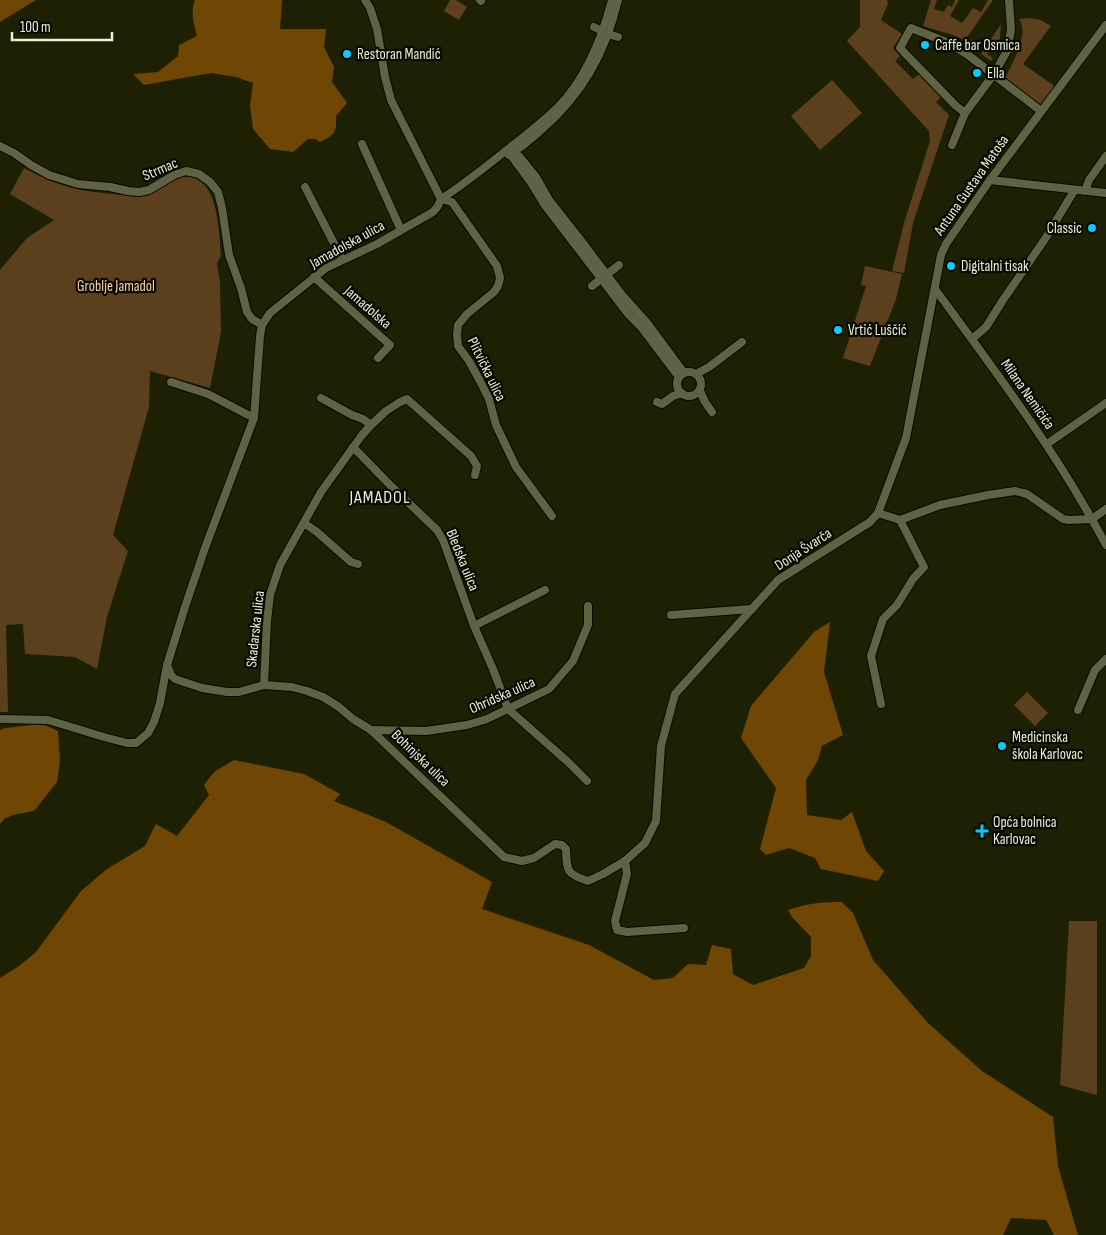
<svg xmlns="http://www.w3.org/2000/svg" width="1106" height="1235" font-family="'Sofia Sans Condensed',sans-serif">
<rect width="100%" height="100%" fill="#1e2003"/>
<g fill="#5c3f1c">
<polygon points="450,0 456,0 467,7 459,20 444,11"/>
<polygon points="860,0 887,0 888,4 881,20 902,34 893,48 900,56 895,61 913,79 919,74 941,97 936,102 949,115 913,223 904,273 892,271 904,223 930,141 929,131 847,41 860,27"/>
<polygon points="931,0 937,0 934,9 944,12 948,5 952,7 955,0 959,0 950,16 962,23 973,8 981,12 988,0 993,0 965,40 953,35 923,26"/>
<path d="M1030 18 1041 20 1051 26 1023 64 1056 87 1042 104 1038 103 1005 78C1012 64 1030 33 1019 19Z"/>
<path d="M1001 24C1000 35 1000 44 995 53L990 50 987 54 993 58 991 61 981 54Z"/>
<polygon points="832,80 862,113 820,150 791,116"/>
<path d="M24 168C41 177 58 185 77 189 88 192 99 192 111 194 123 195 136 197 149 194 159 192 172 178 182 177 219 172 219 232 221 256L217 263 220 283 221 332 210 388 150 371 149 407 113 535 128 551 107 617 97 669 75 657 25 654 23 624 6 625 8 712H0V270L27 238 54 220 10 194Z"/>
<polygon points="865,266 902,274 896,299 870,366 843,358 866,286 861,285"/>
<polygon points="1027,692 1048,713 1035,726 1014,705"/>
<polygon points="1069,921 1097,921 1097,1095 1060,1085"/>
</g>
<g fill="#704605">
<polygon points="0,0 36,0 0,22"/>
<path d="M195 0H282L280 29H326L324 47 334 67 332 82 347 103 336 116C337 133 334 135 320 142L315 139H308L293 152 270 149 253 129 250 106 253 83 236 77 211 73 144 85 133 74 158 72 178 56 179 45 197 36C194 24 190 12 195 0Z"/>
<polygon points="830,622 824,672 843,735 822,746 818,760 806,780 807,815 841,820 852,812 866,851 884,871 878,881 821,869 815,858 789,848 766,855 760,849 776,788 741,738 751,706 814,632"/>
<polygon points="41,724 47,726 58,731 60,761 57,782 34,811 13,815 4,819 0,824 0,730 5,728"/>
<path d="M234 760 304 774 340 794 334 801 386 822 492 882 482 909 589 945 654 980 673 978 688 964 706 965 712 945 731 949 733 974 753 985 804 968 811 956V937L792 917 788 910C808 903 821 902 842 902L853 913 873 960 928 1023 982 1071 1053 1117 1058 1166 1078 1235H1054L1046 1220 1011 1218 1003 1235H0V978L19 966 36 952 81 891 107 869 145 846 156 824 177 836 209 795 204 785 214 772Z"/>
</g>
<g fill="none" stroke-linecap="round" stroke-linejoin="round">
<defs>
<g id="street">
<polyline points="480,0 481,1"/>
<polyline points="594,27 608,34 618,37"/>
<polyline points="965,113 955,105 900,48 911,28 949,43 968,55 1041,111"/>
<polyline points="362,144 401,230"/>
<polyline points="952,145 965,113 994,74 1007,51 1011,30 1009,0"/>
<polyline points="0,146 14,153 31,165 49,175 78,184 110,187 128,191 139,192 149,190 174,175 186,171 199,174 210,182 218,192 222,208 229,255 241,288 247,312 252,319 262,325"/>
<polyline points="512,146 510,154 530,181 544,204 629,315 642,328 679,377"/>
<polyline points="510,154 519,156 536,177 549,200 582,242 622,295 647,323 684,373"/>
<path d="M509 155C520 148 530 140 540 131 582 95 605 54 618 0"/>
<polyline points="990,180 1106,193"/>
<polyline points="305,187 342,259"/>
<polyline points="1085,191 1089,180 1106,156"/>
<polyline points="441,199 452,202 497,266 500,278 498,286 494,292 467,314 458,325 457,334 458,346 469,361 480,381 489,399 496,425 516,467 552,516"/>
<path d="M441 199C463 185 483 169 503 153 522 138 542 123 559 106 587 77 602 38 612 0"/>
<polyline points="314,277 390,345 378,358"/>
<polyline points="592,286 619,265"/>
<path d="M935 289C996 372 1058 454 1106 545"/>
<polyline points="972,339 986,327 1003,300 1045,239 1074,191"/>
<circle cx="689" cy="384" r="12"/>
<polyline points="696,374 709,367 742,342"/>
<polyline points="171,382 208,394 254,418"/>
<polyline points="700,391 705,402 712,412"/>
<polyline points="321,398 352,415 363,419 371,425"/>
<polyline points="657,402 662,404 673,396 682,393"/>
<polyline points="1047,444 1106,403"/>
<polyline points="353,447 392,487 437,530 443,540 474,626 493,669 508,709 568,762 587,781"/>
<polyline points="878,513 900,520 940,505 988,495 1015,491 1027,494 1063,519 1069,520 1092,519 1106,509"/>
<polyline points="304,523 317,532 351,562 358,564"/>
<polyline points="671,615 752,609"/>
<polyline points="474,626 545,590"/>
<path d="M167 665 171 675 175 679 202 688 227 692H239L264 685 292 687 307 691 323 697 339 707 353 719 371 730 504 857 522 861 534 858 555 844 562 845 566 849C567 871 566 874 588 881L603 874 625 861 645 843 656 821 661 746 675 694 778 580 870 522 878 513 906 438 941 255 946 244 990 180 1106 25"/>
<polyline points="264,685 267,621 270,595 280,565 321,492 362,435 371,425 386,411 400,402 407,399 471,456 477,466 475,475"/>
<polyline points="881,704 871,656 883,619 897,605 913,579 924,567 900,520"/>
<polyline points="1078,710 1095,670 1106,659"/>
<polyline points="0,719 48,720 104,737 127,743 136,743 148,733 154,722 160,703 167,665 185,607 205,548 254,418 260,336 262,325 270,313 326,268 377,244 433,212 438,206 441,199 391,100 385,77 377,29 370,8 365,0"/>
<polyline points="371,730 426,731 467,725 487,719 549,689 573,661 588,625 588,606"/>
<polyline points="625,861 627,874 615,921 617,930 627,932 684,928"/>
</g>
</defs>
<use href="#street" stroke="#080900" stroke-width="10"/>
<use href="#street" stroke="#5f6243" stroke-width="8"/>
</g>
<g fill="#09cbfa" stroke="#080901" stroke-width="2">
<circle cx="925" cy="45" r="5"/>
<circle cx="347" cy="54" r="5"/>
<circle cx="977" cy="73" r="5"/>
<circle cx="1092" cy="228" r="5"/>
<circle cx="951" cy="266" r="5"/>
<circle cx="838" cy="330" r="5"/>
<circle cx="1002" cy="746" r="5"/>
<path d="M979.5 823.5h5v5h5v5h-5v5h-5v-5h-5v-5h5z"/>
</g>
<g text-anchor="middle" stroke-width="4.5" stroke-linejoin="round" paint-order="stroke">
<g font-size="15" fill="#eaeddb" stroke="#080901" text-anchor="start">
<text x="935" y="50">Caffe bar Osmica</text>
<text x="357" y="59">Restoran Mandić</text>
<text x="987" y="78">Ella</text>
<text x="1082" y="233" text-anchor="end">Classic</text>
<text x="961" y="271">Digitalni tisak</text>
<text x="848" y="335">Vrtić Luščić</text>
<text x="1012" y="742">Medicinska<tspan x="1012" dy="17">škola Karlovac</tspan></text>
<text x="993" y="827">Opća bolnica<tspan x="993" dy="17">Karlovac</tspan></text>
</g>
<g font-size="15" fill="#eaeddb" stroke="#080901">
<text transform="translate(160 169) rotate(-23)" y="5">Strmac</text>
<text transform="translate(971 185) rotate(-55)" y="5">Antuna Gustava Matoša</text>
<text transform="translate(347 244) rotate(-29)" y="5">Jamadolska ulica</text>
<text transform="translate(368 307) rotate(41)" y="5">Jamadolska</text>
<text transform="translate(487 369) rotate(64)" y="5">Plitvička ulica</text>
<text transform="translate(1028 394) rotate(55)" y="5">Milana Nemičića</text>
<text transform="translate(803 549) rotate(-33)" y="5">Donja Švarča</text>
<text transform="translate(463 560) rotate(68)" y="5">Bledska ulica</text>
<text transform="translate(255 629) rotate(-84)" y="5">Skadarska ulica</text>
<text transform="translate(502 695) rotate(-24)" y="5">Ohridska ulica</text>
<text transform="translate(421 758) rotate(44)" y="5">Bohinjska ulica</text>
</g>
<g font-size="15" fill="#fbd4a7" stroke="#080901">
<text x="116" y="291">Groblje Jamadol</text>
</g>
<g font-size="18" letter-spacing="1" fill="#eaeddb" stroke="#080901">
<text x="380" y="503">JAMADOL</text>
</g>
</g>
<path d="M12 32v8h100v-8" fill="none" stroke="#eaeddb" stroke-width="2.5"/>
<text x="20" y="32" font-size="15" fill="#eaeddb" stroke="#080901" stroke-width="4" paint-order="stroke">100 m</text>
</svg>
